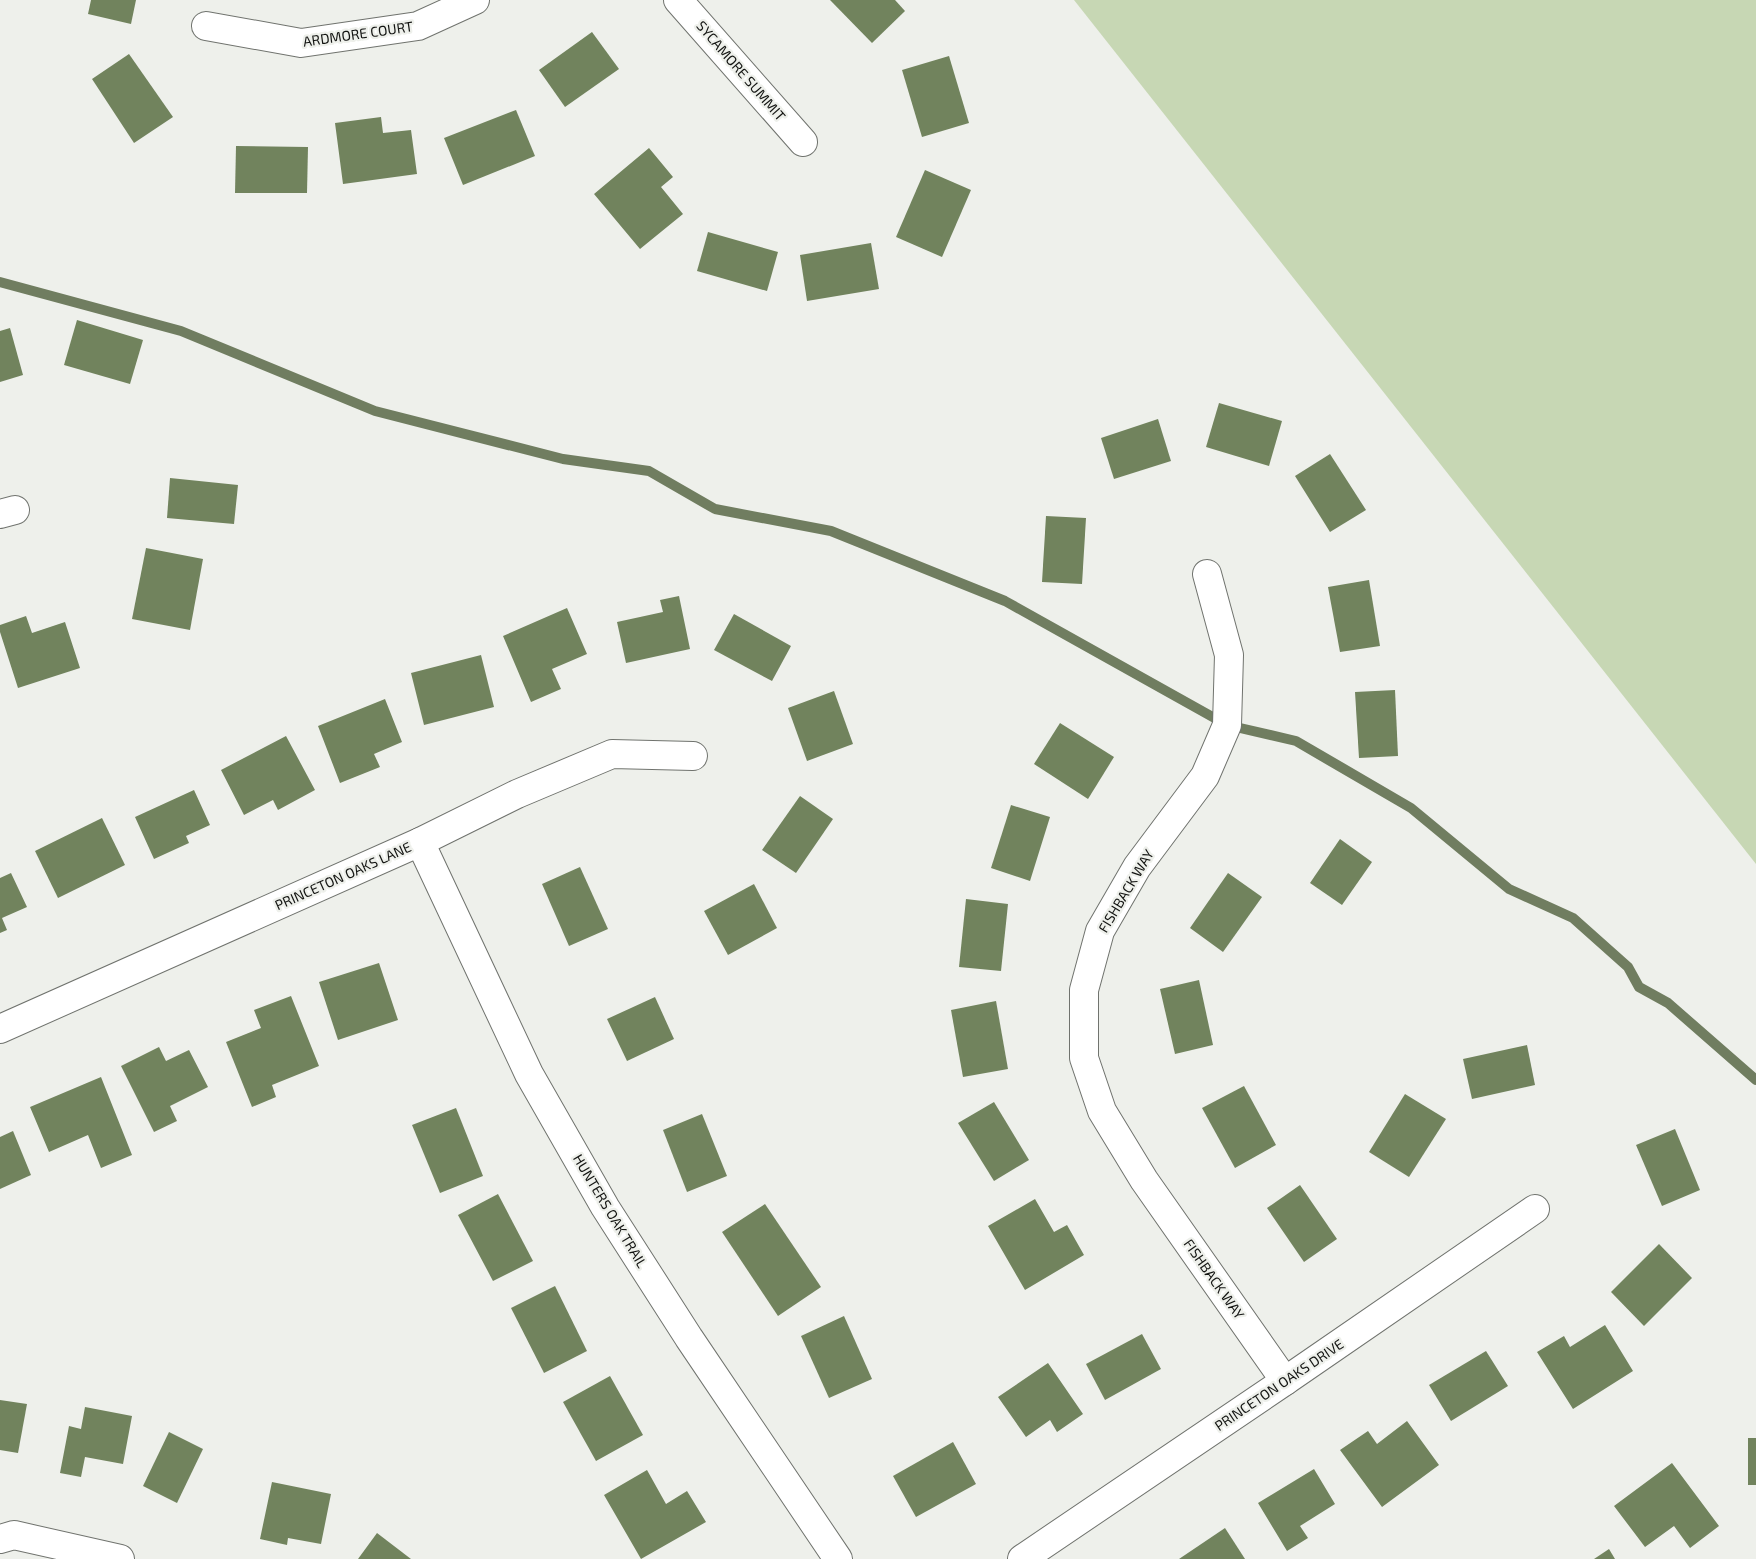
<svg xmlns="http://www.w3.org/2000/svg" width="1756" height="1559" font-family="'Exo 2',sans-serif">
<rect width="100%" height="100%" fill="#eef0eb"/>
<polygon fill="#c7d7b4" points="1074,0 1756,0 1756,864"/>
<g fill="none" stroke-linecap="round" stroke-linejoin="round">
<polyline stroke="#707d60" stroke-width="10" points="0,282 181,331 375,411 563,459 649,471 715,509 831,531 1005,601 1227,725 1296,741 1411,808 1509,889 1573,918 1628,967 1639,987 1668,1003 1756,1080"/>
</g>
<g fill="#71835d">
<polygon points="91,0 136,0 131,24 88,14"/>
<polygon points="830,0 895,0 905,11 872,43"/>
<polygon points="592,32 619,69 565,107 539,70"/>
<polygon points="129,54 173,117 134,143 92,79"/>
<polygon points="949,56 969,123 922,137 902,70"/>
<polygon points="516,110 535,156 463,185 444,138"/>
<polygon points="381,117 383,133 411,130 417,174 343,184 335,123"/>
<polygon points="236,146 308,147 307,193 235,193"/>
<polygon points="649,148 673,177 661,187 683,214 640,249 594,194"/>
<polygon points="925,170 971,190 942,257 896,237"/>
<polygon points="708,232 778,252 767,291 697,271"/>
<polygon points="871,243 879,289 807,301 800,255"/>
<polygon points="77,320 143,340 130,384 64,365"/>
<polygon points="10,328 23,375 0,382 0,331"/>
<polygon points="1219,403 1282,421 1269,466 1206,447"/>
<polygon points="1158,419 1171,461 1114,479 1101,438"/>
<polygon points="1330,454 1366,510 1330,532 1295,476"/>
<polygon points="170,478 238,485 234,524 167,518"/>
<polygon points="1046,516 1086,518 1082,584 1042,582"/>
<polygon points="146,548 203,559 190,630 132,619"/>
<polygon points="1369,580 1380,646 1340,652 1328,587"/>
<polygon points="679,596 690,649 626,663 617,622 663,612 660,600"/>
<polygon points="567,608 587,654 552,669 561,689 531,702 503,636"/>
<polygon points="734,614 791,646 772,681 714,650"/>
<polygon points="26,616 32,633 65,622 80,668 18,688 0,632 0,625"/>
<polygon points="481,655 494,707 424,725 411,673"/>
<polygon points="1395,690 1398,756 1359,758 1355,692"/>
<polygon points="834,691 853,744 807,761 788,708"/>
<polygon points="385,699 402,742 374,754 380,767 340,783 318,726"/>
<polygon points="1060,723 1114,757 1088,799 1034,764"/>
<polygon points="286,736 315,790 278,810 273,800 244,815 221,770"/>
<polygon points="194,790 210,825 186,836 189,843 154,859 135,817"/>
<polygon points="800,796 833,819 796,873 762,850"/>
<polygon points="1011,805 1050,817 1030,881 991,868"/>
<polygon points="102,818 125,865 58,898 35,851"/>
<polygon points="1340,839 1372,862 1342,905 1310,883"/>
<polygon points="580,867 608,929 569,946 542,884"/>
<polygon points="11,873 27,907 2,918 7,930 0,933 0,878"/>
<polygon points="1228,873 1262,897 1223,952 1190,928"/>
<polygon points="754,884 777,928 728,955 704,911"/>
<polygon points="966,899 1008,904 1001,971 959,967"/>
<polygon points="379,963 398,1020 338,1040 319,982"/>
<polygon points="1199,980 1213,1045 1175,1054 1160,989"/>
<polygon points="291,996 319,1066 272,1085 276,1097 252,1107 226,1042 261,1028 254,1010"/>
<polygon points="655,997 674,1039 627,1061 607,1019"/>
<polygon points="996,1001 1008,1069 963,1077 951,1010"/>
<polygon points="1527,1045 1535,1085 1472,1099 1463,1059"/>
<polygon points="159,1047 166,1061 189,1050 208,1087 170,1106 177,1121 154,1132 121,1066"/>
<polygon points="101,1077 132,1155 101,1168 88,1135 49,1152 30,1107"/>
<polygon points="1244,1086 1276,1145 1235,1168 1202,1108"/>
<polygon points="1405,1094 1446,1119 1409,1177 1369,1152"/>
<polygon points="994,1102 1029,1160 994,1181 958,1123"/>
<polygon points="456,1108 483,1176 440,1193 412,1125"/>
<polygon points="702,1114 727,1176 687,1192 663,1130"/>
<polygon points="1675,1129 1700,1190 1662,1206 1636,1145"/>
<polygon points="13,1131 31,1175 0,1189 0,1137"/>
<polygon points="1300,1185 1337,1239 1304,1262 1267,1208"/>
<polygon points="498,1194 533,1261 493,1281 458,1215"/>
<polygon points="1035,1199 1054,1232 1067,1225 1084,1255 1025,1290 988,1226"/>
<polygon points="765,1204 821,1287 778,1316 722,1232"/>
<polygon points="1659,1244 1692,1278 1644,1326 1611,1292"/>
<polygon points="555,1286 587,1351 544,1373 511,1308"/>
<polygon points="844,1316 872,1379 829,1398 801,1336"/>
<polygon points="1605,1325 1633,1371 1573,1409 1537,1352 1564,1336 1570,1347"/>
<polygon points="1142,1334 1161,1369 1105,1400 1086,1364"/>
<polygon points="1486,1351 1508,1386 1451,1421 1429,1385"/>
<polygon points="1048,1363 1083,1414 1057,1432 1050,1420 1026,1437 998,1397"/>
<polygon points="610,1376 643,1435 596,1461 563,1402"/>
<polygon points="0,1400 27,1404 18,1453 0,1450"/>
<polygon points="85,1407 132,1416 123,1464 85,1457 81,1477 60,1473 69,1426 81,1429"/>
<polygon points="1407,1421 1439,1465 1382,1507 1340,1450 1368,1431 1377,1444"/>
<polygon points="169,1432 203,1449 177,1503 143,1486"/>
<rect x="1748" y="1438" width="8" height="47"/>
<polygon points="953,1442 976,1484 916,1517 893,1476"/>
<polygon points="1672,1463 1719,1526 1690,1548 1674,1526 1645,1547 1614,1506"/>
<polygon points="1314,1469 1335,1504 1300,1526 1308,1538 1287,1551 1258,1503"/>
<polygon points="647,1470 666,1504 687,1491 706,1522 641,1559 604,1495"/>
<polygon points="272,1482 331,1494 321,1544 288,1538 287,1545 260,1539"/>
<polygon points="1225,1528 1245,1559 1179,1559"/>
<polygon points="377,1533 411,1559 358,1559"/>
<polygon points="1609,1549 1615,1559 1594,1559"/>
</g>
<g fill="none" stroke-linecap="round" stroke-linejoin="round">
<defs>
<g id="minor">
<polyline points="678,0 803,142"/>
<polyline points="206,26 301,43 418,26 475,0"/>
<polyline points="0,514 15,510"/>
<polyline points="1207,574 1229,655 1227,725 1205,776 1137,867 1100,931 1084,990 1084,1058 1102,1111 1144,1180 1285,1381"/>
<polyline points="420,842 529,1074 605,1207 689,1338 838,1559"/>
<polyline points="0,1029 420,842 517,794 612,754 693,756"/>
<polyline points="0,1539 14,1535 120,1559"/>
<polyline points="1022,1559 1285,1381 1535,1209"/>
</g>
</defs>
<use href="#minor" stroke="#70736e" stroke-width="30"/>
<use href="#minor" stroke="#fff" stroke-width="28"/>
</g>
<g text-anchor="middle" stroke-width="4.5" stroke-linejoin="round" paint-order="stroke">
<g font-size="14" fill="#131412" stroke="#eef0eb">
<text transform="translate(358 34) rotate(-8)" y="5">ARDMORE COURT</text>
<text transform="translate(741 71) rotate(49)" y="5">SYCAMORE SUMMIT</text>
<text transform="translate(343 876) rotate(-24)" y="5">PRINCETON OAKS LANE</text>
<text transform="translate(1126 891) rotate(-59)" y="5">FISHBACK WAY</text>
<text transform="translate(610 1211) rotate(59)" y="5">HUNTERS OAK TRAIL</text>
<text transform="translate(1214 1279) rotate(55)" y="5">FISHBACK WAY</text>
<text transform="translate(1279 1385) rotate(-34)" y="5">PRINCETON OAKS DRIVE</text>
</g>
</g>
</svg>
